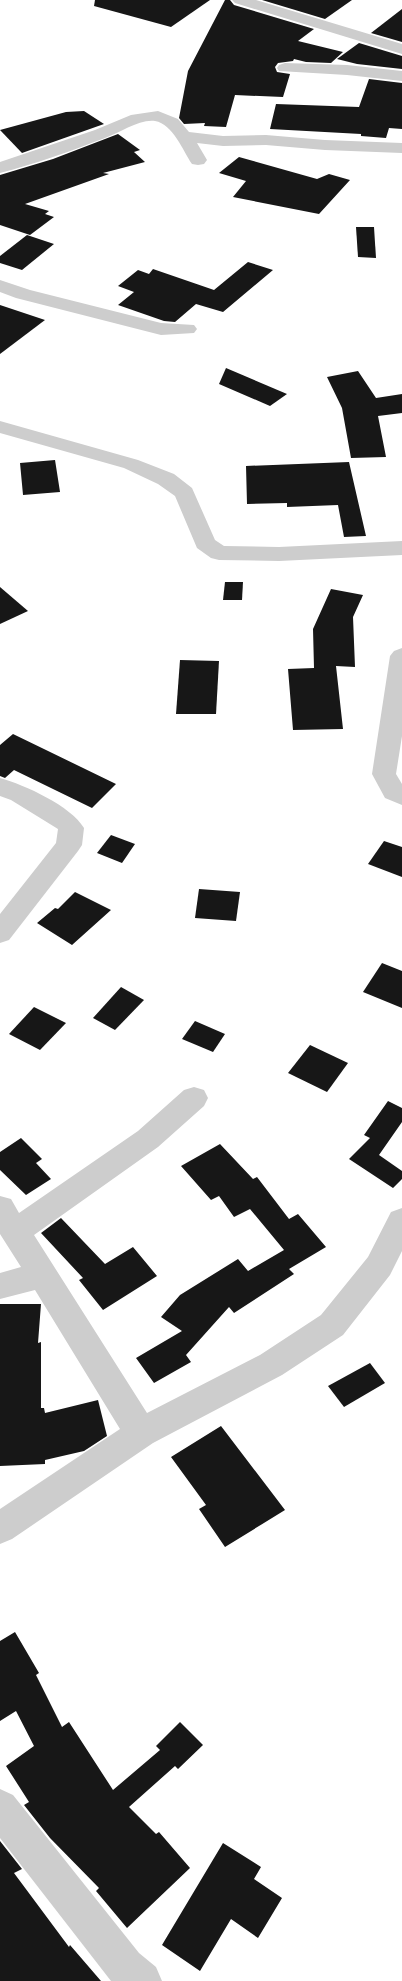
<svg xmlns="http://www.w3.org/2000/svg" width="402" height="1981" font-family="Jost,sans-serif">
<rect width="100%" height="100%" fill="#fff"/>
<g fill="#171717">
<polygon points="95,0 210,0 171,27 94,6"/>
<polygon points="225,0 230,0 234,5 314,29 298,41 343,52 331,63 306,62 294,59 293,61 278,63 275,67 277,72 290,74 283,97 235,95 226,127 204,126 205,123 184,124 179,118 188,71"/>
<polygon points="262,0 352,0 325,19"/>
<polygon points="402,9 402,42 371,33"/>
<polygon points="359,43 402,56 402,69 357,64 337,59"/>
<polygon points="369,79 402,83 402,129 389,128 386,138 361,136 361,134 270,129 276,104 359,107"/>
<polygon points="84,111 104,124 22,153 0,130 66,112"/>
<polygon points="118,134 140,150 134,152 145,162 103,173 109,174 25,204 49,211 45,214 54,217 30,235 0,225 0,175 53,159"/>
<polygon points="239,157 317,179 329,174 350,180 319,214 233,197 246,181 219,173"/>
<polygon points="356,227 374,227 376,258 358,257"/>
<polygon points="27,235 54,244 22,270 0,263 0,256"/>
<polygon points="248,262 273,270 223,312 196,304 175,322 164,321 118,305 134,292 118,286 138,270 149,274 153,269 214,290"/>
<polygon points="0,305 45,320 0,354"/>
<polygon points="226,368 287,394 270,406 219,384"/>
<polygon points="358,371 376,398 402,394 402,413 378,416 386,457 351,458 342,408 327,377"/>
<polygon points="55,460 60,492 23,495 20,463"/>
<polygon points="349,462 366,536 344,537 338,505 287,507 287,503 247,504 246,466"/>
<polygon points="225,582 243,582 242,600 223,600"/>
<polygon points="0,587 28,611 0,624"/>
<polygon points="331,589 363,595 353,617 355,667 336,666 343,729 293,730 288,669 314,668 313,629"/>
<polygon points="180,660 219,661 216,714 176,714"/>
<polygon points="13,734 46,750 116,784 92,808 14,770 5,778 0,776 0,745"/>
<polygon points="111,835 135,844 122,863 97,853"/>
<polygon points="384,841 402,847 402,877 368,864"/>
<polygon points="199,889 240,892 236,921 195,918"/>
<polygon points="75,892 111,910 72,945 37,923 55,908 58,909"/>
<polygon points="382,963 402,971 402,1008 363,992"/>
<polygon points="121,987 144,1000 115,1030 93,1018"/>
<polygon points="34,1007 66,1023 40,1050 9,1034"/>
<polygon points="195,1021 225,1034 213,1052 182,1039"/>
<polygon points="310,1045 348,1063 327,1092 288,1073"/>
<polygon points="388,1101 402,1108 402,1122 379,1155 402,1171 402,1179 393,1188 349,1159 370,1138 364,1135"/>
<polygon points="21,1138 42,1159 36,1163 51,1179 26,1195 0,1170 0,1152"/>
<polygon points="220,1144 253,1179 257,1177 289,1219 298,1214 326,1247 289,1269 294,1274 234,1313 229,1307 186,1355 191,1362 154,1383 136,1358 182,1331 161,1317 180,1295 238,1259 248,1271 284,1250 250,1209 234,1217 219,1196 211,1200 181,1166"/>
<polygon points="61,1218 105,1264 133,1247 157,1276 103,1310 79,1280 83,1278 41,1233"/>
<polygon points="0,1304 41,1304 38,1343 41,1342 41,1408 44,1408 45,1413 98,1400 107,1436 84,1451 45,1460 45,1464 0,1466"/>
<polygon points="370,1363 385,1383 344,1407 328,1386"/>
<polygon points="221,1426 285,1510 225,1547 199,1509 206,1505 171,1457"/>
<polygon points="15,1632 39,1673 36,1675 62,1727 69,1722 113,1790 160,1750 156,1746 180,1722 203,1745 178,1769 175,1766 129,1807 156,1834 159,1832 190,1868 127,1928 96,1891 99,1888 50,1838 24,1805 29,1802 6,1766 34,1746 16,1711 0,1721 0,1641"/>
<polygon points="0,1841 22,1869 14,1873 69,1947 70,1945 101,1981 0,1981"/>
<polygon points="223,1843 261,1867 254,1879 282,1898 258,1938 231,1919 200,1971 162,1945"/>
</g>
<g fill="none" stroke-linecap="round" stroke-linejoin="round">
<g fill="#cdcdcd" fill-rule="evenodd">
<polygon points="232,0 256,0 402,44 402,54 235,3"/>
<polygon points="285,63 347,65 402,71 402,81 347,75 279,71 277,68 279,65"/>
<path d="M158 111 178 119 189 132 223 136 266 135 325 140 402 143V153L325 150 266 145 223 146 197 143 207 160 204 164 198 165 192 164C183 151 173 124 155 121 139 119 120 133 105 138 71 151 35 164 0 173V162L95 130 131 115Z"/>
<polygon points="0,280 30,290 161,323 194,325 197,329 194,333 161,335 16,298 0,292"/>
<polygon points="0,421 138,460 174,474 192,488 215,540 224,546 279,547 402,541 402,555 279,561 219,560 211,558 197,548 175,496 158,484 124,468 0,433"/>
<polygon points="402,648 402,736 396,774 402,784 402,805 385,798 372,774 390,656 394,651"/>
<path d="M0 778C25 785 71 806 84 828L82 845 78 851 9 940 0 943V914L56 843 58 829 11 800 0 796Z"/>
<polygon points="194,1087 204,1090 208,1098 204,1106 158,1147 34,1235 147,1413 260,1355 321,1315 368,1257 391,1212 402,1208 402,1251 390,1275 343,1335 282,1375 153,1443 12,1539 0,1544 0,1509 120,1429 35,1290 0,1299 0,1273 21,1267 0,1234 0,1196 11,1199 19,1213 138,1131 184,1090"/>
<polygon points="0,1789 13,1795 139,1953 156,1967 162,1981 111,1981 0,1838"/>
</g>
</g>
</svg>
